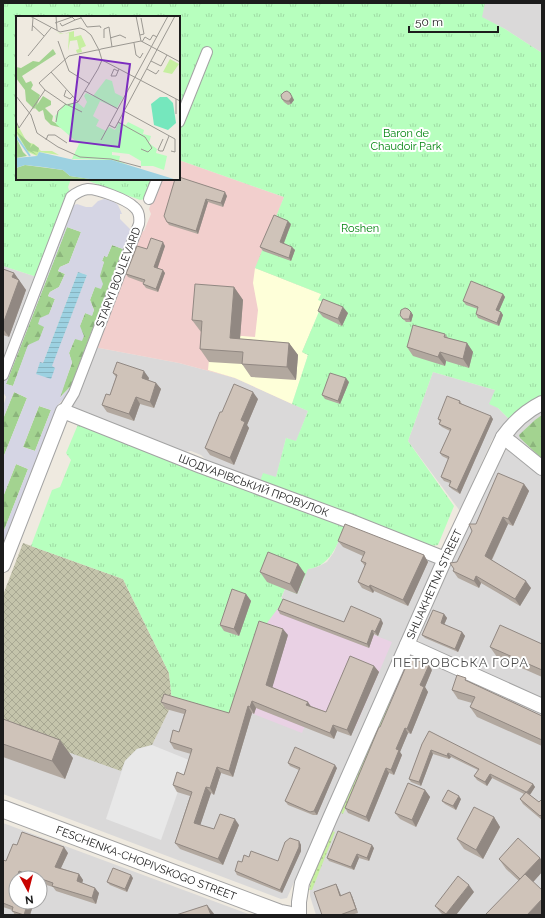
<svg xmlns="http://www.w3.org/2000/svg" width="545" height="918" font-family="Raleway,sans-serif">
<defs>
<pattern id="construction-cross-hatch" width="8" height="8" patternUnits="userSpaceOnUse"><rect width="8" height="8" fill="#c4c4ab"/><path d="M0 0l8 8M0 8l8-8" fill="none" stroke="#a8a893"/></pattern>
<pattern id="grass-dots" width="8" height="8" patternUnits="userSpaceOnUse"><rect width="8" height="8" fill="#c6efa0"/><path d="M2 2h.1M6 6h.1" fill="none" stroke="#aacc89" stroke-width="1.8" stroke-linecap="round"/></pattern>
<pattern id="forest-firs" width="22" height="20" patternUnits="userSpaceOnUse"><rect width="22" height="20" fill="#a3d390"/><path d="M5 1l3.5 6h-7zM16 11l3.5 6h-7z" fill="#8cb57c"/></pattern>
<pattern id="park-tufts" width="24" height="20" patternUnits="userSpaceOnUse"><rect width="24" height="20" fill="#b7ffbe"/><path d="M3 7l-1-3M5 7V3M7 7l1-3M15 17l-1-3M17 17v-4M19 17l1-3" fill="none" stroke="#9ddaa3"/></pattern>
<pattern id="water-rules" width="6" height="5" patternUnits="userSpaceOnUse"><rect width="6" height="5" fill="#9cd1e1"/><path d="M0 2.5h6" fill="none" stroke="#86b3c0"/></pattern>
</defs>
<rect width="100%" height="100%" fill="#efeae0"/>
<g fill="#dad9d9" fill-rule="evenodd">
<polygon points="485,3 542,3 542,53 505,29 481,17"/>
<polygon points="3,266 37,277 3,366"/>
<polygon points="94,347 179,363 235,378 308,411 296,442 286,438 276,478 259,484 204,462 205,459 201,455 191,451 181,452 71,409"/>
<polygon points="433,372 495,390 498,408 509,419 492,440 460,511 408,441"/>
<polygon points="542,409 542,699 422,644 418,640 444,577 497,465 506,450 509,449 515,430"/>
<polygon points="346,522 436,562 287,898 281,899 3,794 3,729 152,745 169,710 172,701 283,599 281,599 285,589 308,569 317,567 327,562 334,552"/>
<polygon points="411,655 542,713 542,915 316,915 310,896 310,885 312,878 336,821 409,656"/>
<path d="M3 823 251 915H3ZM16 878H40V902H16Z"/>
</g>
<polygon fill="#f2cfcd" points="179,160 284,197 276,218 291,282 321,294 292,404 235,378 179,363 94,347 141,232 144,231 151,214 149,209 160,179 179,179"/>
<polygon fill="#e9d1e4" points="284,600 392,642 355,728 312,709 302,733 238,708 264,627"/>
<polygon fill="#feffd9" points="255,268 321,294 323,302 302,352 308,355 292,404 235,378 208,370 210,349 229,335 255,337 258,310 253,283"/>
<polygon fill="url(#construction-cross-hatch)" points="23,543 123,579 169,673 172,701 169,710 152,745 137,749 125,761 121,771 3,729 3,595"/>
<g fill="url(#grass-dots)">
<polygon points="388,702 392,704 343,814 340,812"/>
<polygon points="332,831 335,832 312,890 309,890 312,878"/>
</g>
<g fill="url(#forest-firs)">
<polygon points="67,227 81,232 69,263 60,267 58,271 65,274 59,287 50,292 48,296 55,299 39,341 28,346 13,386 6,384"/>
<polygon points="112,245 123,249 71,386 59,398 72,363 69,353 85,313 92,315 94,310 90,300 104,262 102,261 104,256 107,257"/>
<polygon points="14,392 27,398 3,458 3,419"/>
<polygon points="39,406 51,410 35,451 23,447"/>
<polygon points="542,415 542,459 520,438 519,435 535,420"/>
<polygon points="16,464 28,469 3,533 3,497"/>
</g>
<g fill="url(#park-tufts)">
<path d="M3 3H485L482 17 505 29 542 53V395L521 408 509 419 498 408 489 404 495 390 433 372 408 441 454 506 438 545 430 546 348 517C339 538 334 566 308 569L297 594 285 589 281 598 284 600 264 627 234 720 172 701 169 673 123 579 31 546 52 490 60 487 71 460 66 453 79 422 259 484 263 473 276 477 286 438 296 441 308 411 292 404 308 355 302 352 323 302 318 300 321 294 255 268 284 197 179 160V17H17V179H71L68 187 70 193 37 277 3 266Z"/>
<polygon points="83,179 154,179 145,199 140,200"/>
</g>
<polygon fill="#e8e8e8" points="152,745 189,760 161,840 106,819 125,761 137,749"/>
<path fill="#d5d5e4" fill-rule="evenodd" d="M104 199 113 201 118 205 122 214H120V219L132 231 72 389 58 405 3 545V533L28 469 16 464 3 497V458L27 398 14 392 3 419V407L6 397 3 392V383L72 206 77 204 86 207H92L98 201ZM67 227 81 232 69 263 60 267 58 271 65 274 59 287 50 292 48 296 55 299 49 314 40 318 38 324 44 327 39 340 28 345 13 386 6 384ZM112 245 123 249 71 386 60 398 72 362 69 353 75 339 82 341 84 336 80 326 85 313 92 316 94 310 90 300 95 287 101 289 103 284 100 276 104 262 102 261 104 256 107 257ZM78 272 87 275 51 367 36 374 40 363H43ZM39 406 51 410 35 451 23 447Z"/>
<polygon fill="url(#water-rules)" points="78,272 87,275 52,366 55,368 51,379 36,374 40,362 43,363"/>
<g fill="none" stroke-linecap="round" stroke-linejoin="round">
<defs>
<g id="pedestrian">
<polyline points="179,122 207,52"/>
<polyline points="149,199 157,179"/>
<path d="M3 375 71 197C76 193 81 190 88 189 98 189 126 199 134 207 139 211 140 217 139 224L74 393 63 411"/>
</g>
<g id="minor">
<polyline points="503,437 511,443 542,468"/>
<path id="s1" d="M3 565 63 411 201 466 347 520 445 559"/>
<polyline points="407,645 542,706"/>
<path id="s2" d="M299 915V902L302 883 330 818 445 559 503 437C513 423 526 411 542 403"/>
</g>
<g id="tertiary">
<path id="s3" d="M3 809 279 913 289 915"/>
</g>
</defs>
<use href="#pedestrian" stroke="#a3a3a3" stroke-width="12"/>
<use href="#minor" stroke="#a3a3a3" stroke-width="16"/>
<use href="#tertiary" stroke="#a3a3a3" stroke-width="19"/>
<use href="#pedestrian" stroke="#fff" stroke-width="10"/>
<use href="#minor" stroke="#fff" stroke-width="14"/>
<use href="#tertiary" stroke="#fff" stroke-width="17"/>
</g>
<g fill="#b2a89f">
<polygon points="290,93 294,100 291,104 288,105 284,102 282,99"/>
<polygon points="175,179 227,196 223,207 208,202 198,234 169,225 167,222"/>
<polygon points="291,224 284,243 295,250 291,261 263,251 260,247"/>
<polygon points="165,246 157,268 165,273 158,292 146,288 143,284 144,283 128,277 126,274 147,249"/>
<polygon points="3,269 14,273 26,290 9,337 3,335"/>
<polygon points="234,287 243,300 240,339 289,343 298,355 296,380 251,377 242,364 209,362 200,349 201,332 192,320"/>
<polygon points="503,294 505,297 499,311 501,312 503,315 499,326 478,318 476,314 478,309 466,305 463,301"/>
<polygon points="318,311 348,313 342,326 323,317"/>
<polygon points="411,312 413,315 411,322 406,322 400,315"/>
<polygon points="445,334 448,338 467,343 473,352 469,368 446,361 445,366 413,356 407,347"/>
<polygon points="113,373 149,378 148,380 156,383 161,389 154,408 140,404 134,421 107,412 102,405 110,395 116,377"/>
<polygon points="349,382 340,404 325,399 322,395"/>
<polygon points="258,399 247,425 249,428 234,465 210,455 205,448 222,412"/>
<polygon points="460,401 462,404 493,419 460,494 452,489 449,486 450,483 444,481 441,477 448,459 442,456 440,453 450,431 442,427 439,424 440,422 438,419"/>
<polygon points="524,484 529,491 513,526 508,524 492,560 531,588 520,606 481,583 479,588 458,578 453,571 476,524"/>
<polygon points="338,541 424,555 428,562 408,606 374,591 373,593 362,588 358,582 365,566 361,561 363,556 343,547"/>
<polygon points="298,564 305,574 297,594 267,582 260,572"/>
<polygon points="246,594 251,601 239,636 224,631 220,625"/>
<polygon points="278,610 344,622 383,623 378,636 374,634 369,648 280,614"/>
<polygon points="444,614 447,618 444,625 462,632 465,636 458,652 425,638 422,635"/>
<polygon points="288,635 272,687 311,706 326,712 374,666 379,672 351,736 337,731 334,739 256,708 254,714 252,713 233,777 221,773 214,795 211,793 200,825 214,829 239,825 223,865 180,849 175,843 190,796 177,792 173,785 184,775 191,754 174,749 170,742 179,732 184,714 166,709 161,702 229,713"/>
<polygon points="542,644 542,677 497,657 490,647"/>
<polygon points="432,670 425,687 428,692 411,734 408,733 400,752 402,755 394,775 389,773 369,822 348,813 345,808 380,727"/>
<polygon points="469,682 542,716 542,746 477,717 470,707 472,703 458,699 452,690"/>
<polygon points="3,719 73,758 65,779 3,757"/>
<polygon points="422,744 533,784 535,787 530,795 539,802 542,799 542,820 523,804 520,799 524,794 492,778 487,786 477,780 474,776 478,770 451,757 449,759 433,754 421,786 411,782 409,779"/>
<polygon points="288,763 337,768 317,815 313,815 288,805 285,801 299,770 290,766"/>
<polygon points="425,790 430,797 416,827 400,819 395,813"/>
<polygon points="461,799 456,810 445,804 442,801"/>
<polygon points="494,817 500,827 483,859 464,849 457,839"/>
<polygon points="299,841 301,845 301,851 282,893 237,875 235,871 242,862 278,861"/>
<polygon points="17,845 68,853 61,868 79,874 83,880 82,883 99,893 96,904 56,891 53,887 40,883 40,878 27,878 23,877 23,878 16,878 16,902 34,902 30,915 15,915 12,910 3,907 3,860 6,861"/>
<polygon points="374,848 369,861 359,858 354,870 329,861 327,858"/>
<polygon points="540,858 542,861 542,872 533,882 519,881 506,869 499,859"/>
<polygon points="133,878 127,892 110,885 107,882"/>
<polygon points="336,884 338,888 341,895 352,896 358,913 351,915 322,915"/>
<polygon points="474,892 456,915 443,915 440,912 435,906"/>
</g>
<g fill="#918882">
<polygon points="290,93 294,100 291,104 289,101"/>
<polygon points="225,192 227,196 223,207 221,203"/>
<polygon points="206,199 208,202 198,234 196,231"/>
<polygon points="288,221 291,224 283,245 280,242"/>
<polygon points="163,242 165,246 157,270 154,267"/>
<polygon points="292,247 295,250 291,261 289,258"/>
<polygon points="163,270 165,273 158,292 156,289"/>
<polygon points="14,273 26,290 9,337 3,329 3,324 12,277"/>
<polygon points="234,287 243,300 239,351 230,338"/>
<polygon points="503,294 505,297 498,313 496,310"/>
<polygon points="343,307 348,313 342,326 338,319"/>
<polygon points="411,312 413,315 411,322 409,319"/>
<polygon points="501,312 503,315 499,326 497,323"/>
<polygon points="289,343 298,355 296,380 287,367"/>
<polygon points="467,343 473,352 469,368 463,359"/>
<polygon points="440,352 446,361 445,366 438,357"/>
<polygon points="144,371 149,378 147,385 142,378"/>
<polygon points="346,378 349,382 340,404 338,401"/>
<polygon points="156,383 161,389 154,408 150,402"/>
<polygon points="253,392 258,399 247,425 249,428 234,465 230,458 241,420"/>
<polygon points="136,397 140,404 134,421 129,414"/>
<polygon points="491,416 493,419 460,494 457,490"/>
<polygon points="524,484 529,491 513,526 508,519"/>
<polygon points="503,517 508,524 490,563 485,556"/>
<polygon points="424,555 428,562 408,606 403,600"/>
<polygon points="298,564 305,574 297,594 290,584"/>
<polygon points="476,576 481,583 479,588 474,581"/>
<polygon points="526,581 531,588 520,606 515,599"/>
<polygon points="370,585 374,591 373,593 369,587"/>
<polygon points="246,594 251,601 239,636 234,629"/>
<polygon points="444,614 447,618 443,627 441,623"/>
<polygon points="381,619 383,623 378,636 375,632"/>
<polygon points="283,629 288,635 271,692 266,685"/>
<polygon points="372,630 374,634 369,648 367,644"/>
<polygon points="462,632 465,636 458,652 455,649"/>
<polygon points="429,665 432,670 425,687 428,692 411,734 407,729 420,685"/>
<polygon points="374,666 379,672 351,736 347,730"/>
<polygon points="252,701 256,708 254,714 250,707"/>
<polygon points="308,702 312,708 306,705"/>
<polygon points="248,706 252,713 233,777 229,771"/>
<polygon points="333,725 337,731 334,739 330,733"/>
<polygon points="405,728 408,733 400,752 402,755 394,775 391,770 396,749"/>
<polygon points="60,740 73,758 65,779 52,761"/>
<polygon points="431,750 433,754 421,786 419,782"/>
<polygon points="448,753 451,757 449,759 447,756"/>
<polygon points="335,765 337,768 317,815 314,811"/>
<polygon points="217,767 221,773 214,795 210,788"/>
<polygon points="386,768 389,773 369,822 366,817"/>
<polygon points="490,774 492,778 487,786 485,782"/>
<polygon points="533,784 535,787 529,796 527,793"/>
<polygon points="206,787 211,793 199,829 194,823"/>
<polygon points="425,790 430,797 416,827 412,820"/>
<polygon points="459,796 461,799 456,810 453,806"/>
<polygon points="494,817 500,827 483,859 476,850"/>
<polygon points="235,819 239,825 223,865 218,859"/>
<polygon points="299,841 301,845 301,851 282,893 280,890"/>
<polygon points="372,845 374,848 369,861 367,858"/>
<polygon points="64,847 68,853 59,872 55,867"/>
<polygon points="357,854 359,858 354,870 351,867"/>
<polygon points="540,858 542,861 542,872 527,889 520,879"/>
<polygon points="19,871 23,877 23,878 17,878"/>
<polygon points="79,874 83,880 81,887 77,881"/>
<polygon points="131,875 133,878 127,892 125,889"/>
<polygon points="16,880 16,892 13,888"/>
<polygon points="336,884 338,888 342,899 340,896"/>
<polygon points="469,885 474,892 456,915 447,915 446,914"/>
<polygon points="95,888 99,893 96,904 92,898"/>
<polygon points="350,892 352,896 358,913 356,909"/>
<polygon points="542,899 542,915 527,915"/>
<polygon points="28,902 34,902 30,915 24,915"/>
<polygon points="207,905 215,915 211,915"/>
</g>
<g fill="#cfc3b9" stroke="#918882">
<polygon points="287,91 290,93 292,97 289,101 286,101 282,99 281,95 284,92"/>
<polygon points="179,177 225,192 221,203 206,199 196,231 167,222 164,216 175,179 179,179"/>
<polygon points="274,215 288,221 280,242 292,247 289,258 260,247"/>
<polygon points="151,238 163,242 154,267 163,270 156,289 143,284 145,280 126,274 137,246 147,249"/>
<polygon points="3,269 14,273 12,277 19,280 3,324"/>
<polygon points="471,281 503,294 496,310 501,312 497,323 476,314 478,307 463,301"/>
<polygon points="195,284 234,287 230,338 289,343 287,367 242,364 243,352 200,349 202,321 192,320"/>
<polygon points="323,299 343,307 338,319 318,311"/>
<polygon points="405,308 408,309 411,312 409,319 403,319 400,315 401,310"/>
<polygon points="413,325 445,334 444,337 467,343 463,359 440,352 438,357 407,347"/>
<polygon points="117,362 144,371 142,378 156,383 150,402 136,397 129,414 102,405 106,394 110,395 117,375 113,373"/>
<polygon points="330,373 346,378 338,401 322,395"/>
<polygon points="234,384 253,392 241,420 245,422 230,458 205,448 220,412 222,412"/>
<polygon points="447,396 460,401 459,403 491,416 457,490 449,486 451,481 441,477 449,457 440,453 451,429 439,424 441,420 438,419"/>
<polygon points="498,473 524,484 508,519 503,517 485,556 526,581 515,599 476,576 474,581 453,571 454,569 450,563 457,562 472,531 469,524 476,524"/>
<polygon points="345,524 424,555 403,600 370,585 369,587 358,582 366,563 361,561 365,552 338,541"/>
<polygon points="268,552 298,564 290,584 260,572"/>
<polygon points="232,589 246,594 234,629 220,625"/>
<polygon points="283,599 344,622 351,606 381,619 375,632 372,630 367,644 278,610"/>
<polygon points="433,610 444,614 441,623 462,632 455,649 422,635"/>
<polygon points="259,621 283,629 266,685 308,702 306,705 326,712 350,656 374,666 347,730 333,725 330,733 252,701 250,707 248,706 229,771 217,767 210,788 206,787 194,823 214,829 220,814 235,819 218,859 175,843 192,792 173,785 177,772 184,775 192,749 170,742 173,730 179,732 186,710 161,702 164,694 229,713"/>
<polygon points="500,625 542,644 542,670 490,647"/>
<polygon points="410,657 429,665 420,685 424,687 407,729 405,728 396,749 399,750 391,770 386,768 366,817 345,808 379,727 380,727"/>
<polygon points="457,675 466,678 465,680 542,716 542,740 470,707 475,697 452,690"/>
<polygon points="3,719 60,740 52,761 3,744"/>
<polygon points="429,731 533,784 527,792 526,792 490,774 485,782 474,776 479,769 448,753 447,756 431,750 419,782 409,779 422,744"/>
<polygon points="295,747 335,765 314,811 310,812 285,801 300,768 288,763"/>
<polygon points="408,783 425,790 412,820 395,813"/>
<polygon points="448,790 459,796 453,806 442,801"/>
<polygon points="526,792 539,802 542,799 542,814 540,816 520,799"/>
<polygon points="474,807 494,817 476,850 457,839"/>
<polygon points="338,831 372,845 367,858 357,854 351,867 327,858"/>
<polygon points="22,832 64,847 55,867 79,874 77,881 95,888 92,898 52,886 53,883 19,871 17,878 16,878 16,880 13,888 16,889 16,902 28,902 24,915 12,911 13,907 3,903 3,860 6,861 13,844 17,845"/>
<polygon points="290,838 299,841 299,847 280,890 235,871 238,861 242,862 244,855 249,857 251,851 278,861 285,842"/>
<polygon points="518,838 540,858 520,879 499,859"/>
<polygon points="113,868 131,875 125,889 107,882"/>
<polygon points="525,874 542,890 542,899 527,915 487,915 486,914"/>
<polygon points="458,876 469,885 446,914 435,906"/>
<polygon points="336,884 340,896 350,892 356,909 340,915 322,915 314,892"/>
<polygon points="207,905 211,915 176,915"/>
</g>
<g text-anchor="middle" stroke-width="4" stroke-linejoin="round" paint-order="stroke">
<g font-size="11" fill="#00840d" stroke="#fff">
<text x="406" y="137">Baron de<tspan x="406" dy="13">Chaudoir Park</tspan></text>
<text x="360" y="232">Roshen</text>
</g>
<g font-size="11" fill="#1c1c1c" stroke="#fff">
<text transform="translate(118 277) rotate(-69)" y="4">STARYI BOULEVARD</text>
<text dy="4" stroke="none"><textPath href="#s1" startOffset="370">ШОДУАРІВСЬКИЙ ПРОВУЛОК</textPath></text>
<text dy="4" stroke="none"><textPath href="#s2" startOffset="359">SHLIAKHETNA STREET</textPath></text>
<text dy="4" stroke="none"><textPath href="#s3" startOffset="153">FESCHENKA-CHOPIVSKOGO STREET</textPath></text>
</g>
<g font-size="13" letter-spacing="1" fill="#4f4f4f" stroke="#fff">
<text x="461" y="667">ПЕТРОВСЬКА ГОРА</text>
</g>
</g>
<g transform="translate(16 16)">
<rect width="164" height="164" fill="#efeae0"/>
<path d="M58 15V21L65 19 70 30 65 32 66 36 61 37 60 34 63 33 61 24 54 25 52 35 53 17 45 18 40 16 47 18ZM154 43 163 48 156 58 147 56ZM0 106 11 126 18 128 25 135H36L43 139 23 136 21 140 12 136 0 117Z" fill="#c6efa0"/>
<path d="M37 33 40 38 6 60 10 67 15 65 17 69 15 73 24 79 21 89 27 80 35 85V89L29 92 37 100 36 105 49 112H46L35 109 29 103 27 94 23 96 19 92 21 89 18 93 10 85 9 74 0 62V51L5 52 17 45 23 46ZM0 115 15 128 14 132 17 128 23 132 22 136 16 135 21 139 11 134ZM0 121 7 136 11 140 0 142ZM9 149 47 154 54 160 75 163 0 164V152Z" fill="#a3d390"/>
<path d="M90 63 96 65 99 77 107 81 101 92 84 85 77 100 83 104 80 110 90 115 93 111 99 114 103 106 110 109 112 106 128 114 127 118 135 120 133 127 141 133 140 137 151 140 148 154 137 150H125V145L113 138 96 136V139L104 140 103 145 114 150 96 144 56 143 63 128 40 108 39 100 49 88 62 87 68 92 71 86 68 80 70 77 77 80Z" fill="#b7ffbe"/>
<path d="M144 81H151L157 87 160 107 152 114 138 109 135 88Z" fill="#75e7bd"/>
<path d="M23 136 58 144H96L161 164H80L54 160 47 154 27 151 9 149 0 152V142L21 140Z" fill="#9cd1e1"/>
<path fill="none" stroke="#9cd1e1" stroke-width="2" d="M0 120 14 140"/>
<path fill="none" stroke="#9b9892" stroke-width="1" d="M14 0 44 16 64 12 69 14 75 19 83 34 86 44 82 53 62 86 51 89 29 74 23 67 53 40 81 34H83L85 33 125 25 164 46M40 0 41 14M64 0 71 11 84 10 85 12M120 0 125 25M39 7 56 1 59 4 65 2M44 7 46 10 59 4M16 9 28 20M16 15 17 2M124 19 128 18 125 2M88 22V13L93 11 96 31M94 22 104 19 110 22M42 25 53 55 74 68M126 26 129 21 134 24 137 19 141 21M118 27 120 39 124 42 127 37M12 40 35 12M86 44 164 85M135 45 145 50 151 39M131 53 140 58 143 54M102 55 98 53 95 60H100L103 53M35 56 62 86M50 74 48 80 54 83 57 80M69 75 102 93M0 80 15 99 21 117 42 131 64 141 95 143 125 151M52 89 66 96M108 95 159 123V136L155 135M160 98V83M0 105 3 112 29 74M40 106 42 95 50 88M102 106 129 121 136 132 132 136 125 133M93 109 99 112 159 0M147 123 142 134 144 135H147L153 120M30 124 32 119H39L51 127M85 124 152 0"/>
<path fill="#7b2cbf" fill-opacity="0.15" stroke="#7b2cbf" stroke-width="2" d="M64 41 114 48 103 131 54 125Z"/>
<rect width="164" height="164" fill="none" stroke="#1c1c1c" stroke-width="2"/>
</g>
<rect width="545" height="918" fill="none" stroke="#1c1c1c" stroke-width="8"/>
<g transform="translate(28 890) rotate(173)"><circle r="19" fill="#ffffff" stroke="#a4a4a4"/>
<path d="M0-3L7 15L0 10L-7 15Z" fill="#c80300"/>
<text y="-6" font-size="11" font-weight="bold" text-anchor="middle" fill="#1c1c1c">N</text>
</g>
<path d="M409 26v6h89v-6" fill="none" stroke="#1c1c1c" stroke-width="2"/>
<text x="415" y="26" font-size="12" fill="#1c1c1c" stroke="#ffffff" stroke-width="3" paint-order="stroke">50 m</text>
</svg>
